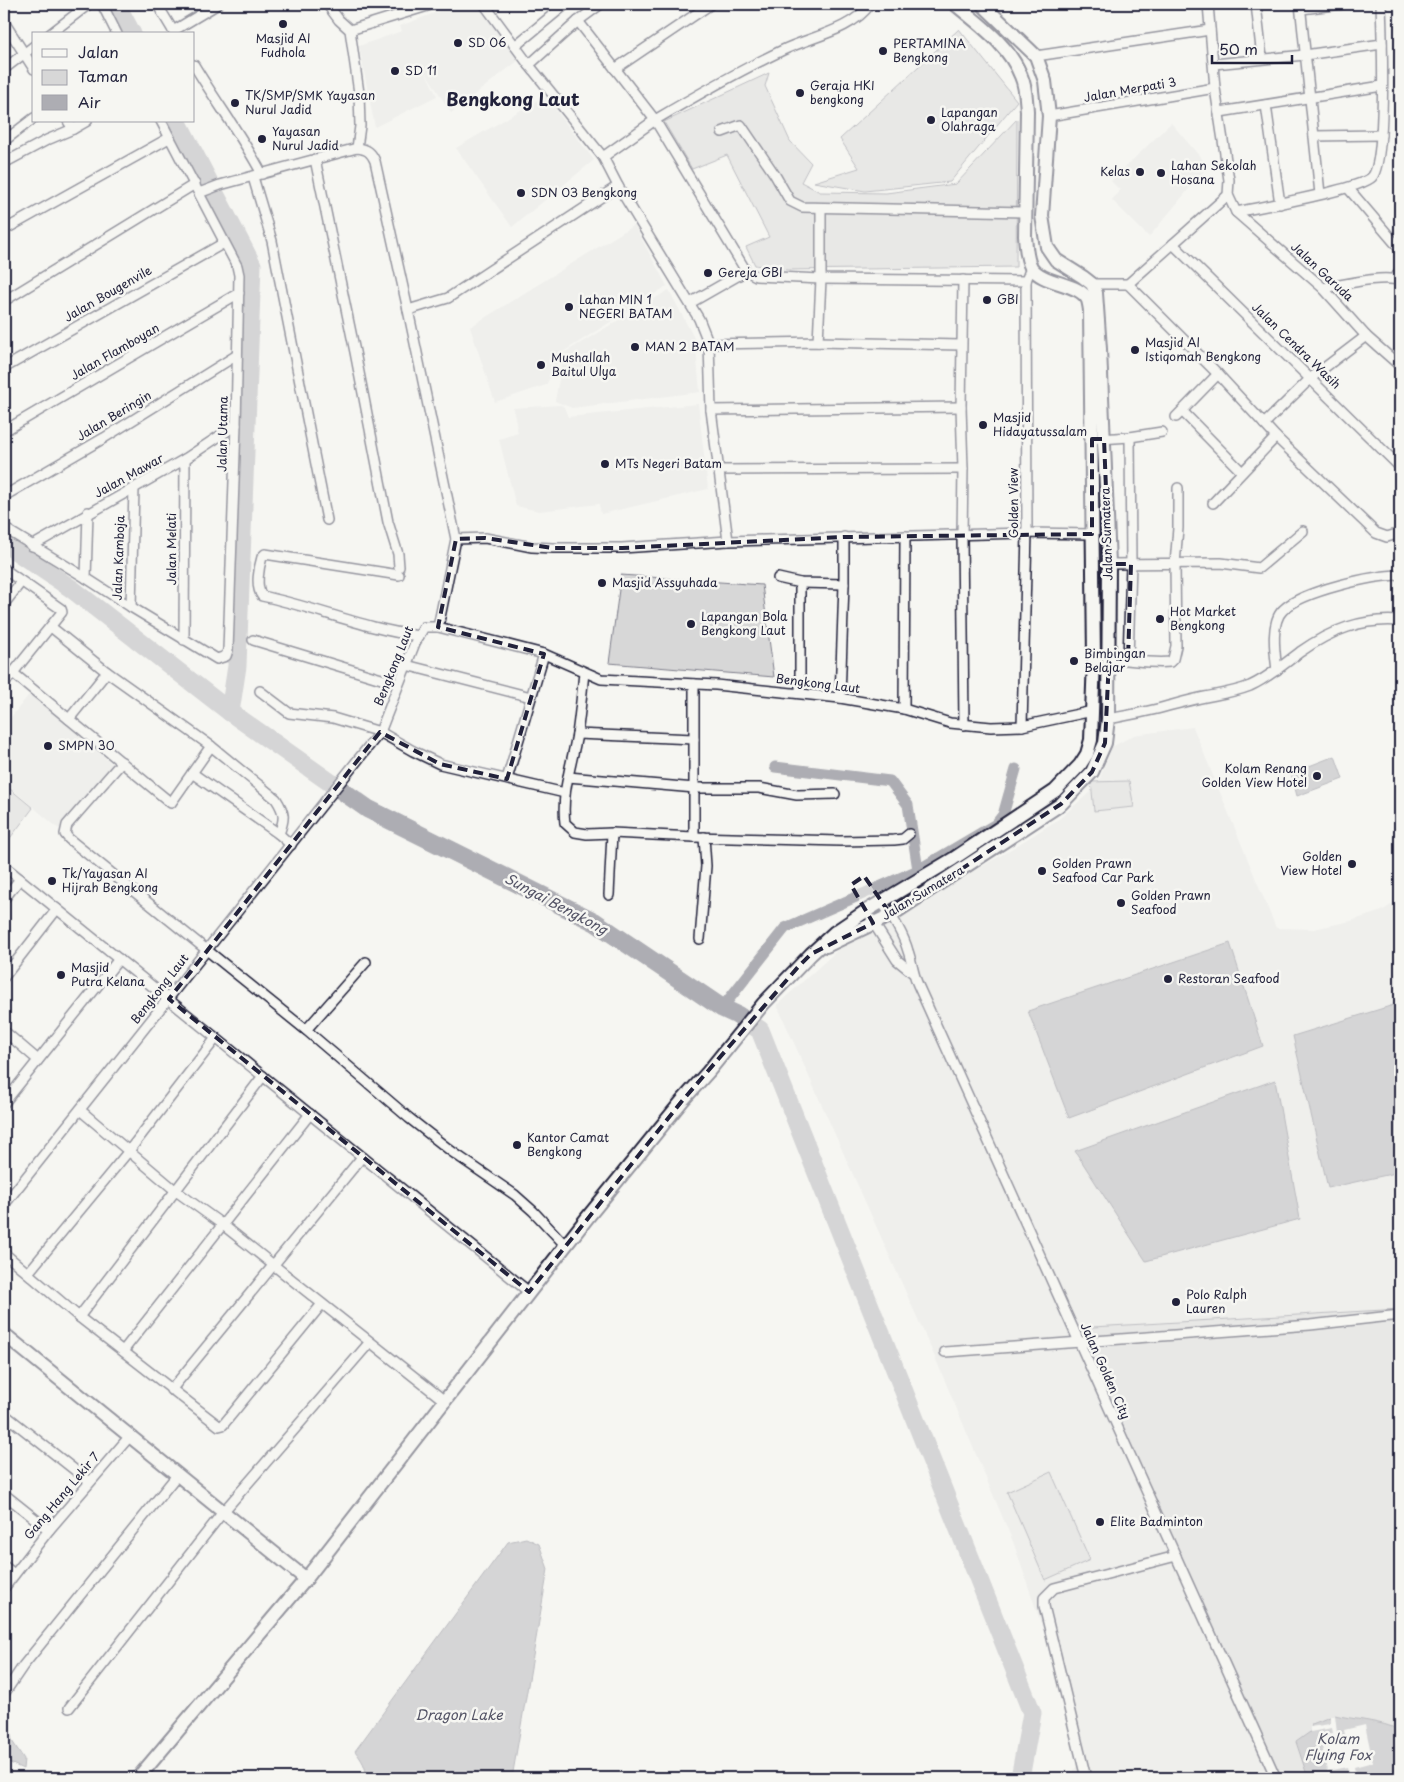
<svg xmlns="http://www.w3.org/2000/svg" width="1404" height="1782" font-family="'Playpen Sans',sans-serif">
<rect width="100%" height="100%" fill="#f6f6f2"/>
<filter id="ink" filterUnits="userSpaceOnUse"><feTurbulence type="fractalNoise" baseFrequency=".02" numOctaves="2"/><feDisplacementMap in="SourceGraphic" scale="10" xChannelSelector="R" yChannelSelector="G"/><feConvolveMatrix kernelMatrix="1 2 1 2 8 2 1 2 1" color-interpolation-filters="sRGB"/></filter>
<g filter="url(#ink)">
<g fill="#e6e6e4">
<polygon points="459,4 477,4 519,60 451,113 425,71 437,96 375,127 359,46 402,31 400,26"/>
<polygon points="545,96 594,160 512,227 456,148"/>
<polygon points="1171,123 1208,166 1149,237 1112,200 1120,190 1111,181"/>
<polygon points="634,225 667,286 563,352 546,385 495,402 470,327"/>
<polygon points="669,290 695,340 700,392 572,408 555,401 564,353"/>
<polygon points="698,404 708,489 601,514 599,504 539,511 516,506 499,439 518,433 513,408 561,405 564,407 568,417"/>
<polygon points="32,691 113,765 59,829 4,782 4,726"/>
<polygon points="1193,727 1276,928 1314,929 1351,921 1382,911 1400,899 1400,1778 1070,1778 1082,1755 1068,1704 1014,1544 934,1355 777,1005 841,947 1000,856 1059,819 1097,786 1112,747 1134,735"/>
</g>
<g fill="#d7d7d7" stroke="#7c7c89">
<polygon points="959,29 1017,101 950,182 865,191 814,182 859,168 840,139"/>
<polygon points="769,73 765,86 790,141 811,163 801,182 820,192 886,193 956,184 1017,119 1016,267 787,270 755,265 746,247 769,237 727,155 692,169 664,122"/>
<polygon points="621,575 762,585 774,677 609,663"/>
<polygon points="1129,781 1134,807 1094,811 1091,782"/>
<polygon points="4,784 33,808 4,846"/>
<polygon points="1400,1309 1400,1778 1279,1778 1076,1328"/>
<polygon points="1051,1472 1090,1560 1045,1580 1007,1492"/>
</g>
<g fill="#adadb3" stroke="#757583">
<polygon points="1335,756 1343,779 1297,796 1291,773"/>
<polygon points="1230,943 1263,1046 1069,1118 1028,1011"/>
<polygon points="1400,1003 1400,1172 1328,1188 1293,1036"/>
<polygon points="1275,1080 1300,1219 1146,1261 1075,1151"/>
<path d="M526 1538 539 1544 548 1569 512 1778H366C367 1767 361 1759 355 1751L508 1542Z"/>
<polygon points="4,1712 9,1716 12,1741 24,1759 23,1769 4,1760"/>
<path d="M1335 1715C1350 1719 1392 1722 1400 1732V1778H1308L1296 1742 1310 1732 1312 1724Z"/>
</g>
<polygon fill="#f6f6f2" points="1335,1715 1337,1732 1340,1731 1343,1745 1347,1744 1344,1730 1365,1725 1373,1762 1354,1767 1356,1778 1350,1778 1347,1767 1327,1771 1320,1736 1333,1733 1332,1728 1310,1732 1310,1727 1330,1724 1330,1716"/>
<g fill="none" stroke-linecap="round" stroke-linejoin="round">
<g stroke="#adadb3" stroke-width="11">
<polyline points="918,870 996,824 1003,815 1016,769"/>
<polyline points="722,1008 785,928 918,870 908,805 890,781 775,767"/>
</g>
<g stroke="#adadb3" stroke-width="19">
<polyline points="116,4 132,34"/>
<polyline points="177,121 252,265 237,666 230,712"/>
<polyline points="4,543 72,589 230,712 368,809 595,922 722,1008 737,1015 760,1030 1032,1713 1020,1778"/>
</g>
<defs>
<g id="street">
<polyline points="102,4 117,34"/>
<polyline points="157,4 175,34"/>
<polyline points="327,4 339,20 350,30 359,93 360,126 357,148"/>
<polyline points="484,4 529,65 603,157 618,186 699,319 709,344 711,410 728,541 1027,533 1092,534"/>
<polyline points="1256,4 1262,58"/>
<polyline points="1300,4 1320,194"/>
<polyline points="1301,9 1343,4"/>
<path d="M578 21 655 120C697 95 739 71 783 50 810 37 853 30 870 4"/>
<polyline points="4,22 34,69"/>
<polyline points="350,30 434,4"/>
<polyline points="173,31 218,4"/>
<polyline points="50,34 89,4"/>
<polyline points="515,46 566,4"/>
<polyline points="1036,56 1210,30"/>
<polyline points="1214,64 1305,55 1382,44"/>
<path d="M194 65C216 102 242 136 262 174"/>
<polyline points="529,65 578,21 601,4"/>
<polyline points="4,69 34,46"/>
<polyline points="615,69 711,4"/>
<polyline points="1266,105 1280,204"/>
<polyline points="1220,112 1382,86"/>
<polyline points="1049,116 1215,88"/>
<polyline points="68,121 73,129 87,121"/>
<polyline points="722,132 741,125 775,175 790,201 802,207 1026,212"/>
<polyline points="1314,136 1381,135"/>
<polyline points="4,141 34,118"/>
<polyline points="603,157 655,120 746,271 756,276 821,279 1026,281 1031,267"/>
<polyline points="315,159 355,352 388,522 398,554 399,567"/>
<polyline points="4,163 47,140 73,129"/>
<polyline points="253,177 272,241 327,520"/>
<polyline points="1348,188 1400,249"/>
<path d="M199 193 220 185 357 148C367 149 371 152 375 161L408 310 456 539 438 627"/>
<polyline points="1228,195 1236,212 1323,288 1366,336 1400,366"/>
<path d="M1236 212C1259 207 1359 190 1372 177 1387 161 1382 31 1381 4"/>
<polyline points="4,230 169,138"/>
<polyline points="1173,244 1400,467"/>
<polyline points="1395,279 1400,270"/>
<polyline points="963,280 961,407 963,469 962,535 964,725"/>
<polyline points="1092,284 1128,284 1228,195 1229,180 1215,88 1208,4"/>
<polyline points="1128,284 1218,374 1276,437 1376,533 1387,537 1400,533"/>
<path d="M1323 288C1341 285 1385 274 1400 281"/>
<polyline points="4,301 195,184"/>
<polyline points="690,303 746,271"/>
<polyline points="408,310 448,298 618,186"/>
<polyline points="818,342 821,279 821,208"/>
<polyline points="709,344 818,342 961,345"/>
<polyline points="4,368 224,243"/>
<polyline points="711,410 961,407"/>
<polyline points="1183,412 1242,472"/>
<polyline points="1176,417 1218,374"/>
<polyline points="1264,424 1311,378 1366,336"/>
<polyline points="4,431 239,293"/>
<polyline points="1100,439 1130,437 1162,432"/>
<polyline points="719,470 963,469"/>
<polyline points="4,496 104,438 237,355"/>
<polyline points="1213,503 1276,437"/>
<polyline points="4,528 86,578 131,607 134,488"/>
<polyline points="456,539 485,538 532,547 553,548 622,548 728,541"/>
<polyline points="32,546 185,459 236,425"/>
<polyline points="1109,564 1221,563 1259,568 1303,531"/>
<polyline points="4,569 61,609 62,612 4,684"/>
<path d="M399 575 265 554 262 557C259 567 255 587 262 596 315 607 365 629 419 636"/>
<polyline points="86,578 88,512"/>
<polyline points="778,578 800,583 844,584"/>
<polyline points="800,583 800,693"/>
<polyline points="4,604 21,582"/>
<polyline points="131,607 217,659 226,656 228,650 236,425 239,275 237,266 161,121"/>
<path d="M51 627 107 672 211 746 276 799C285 813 285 818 279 834"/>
<polyline points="184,640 185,459"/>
<polyline points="253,640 398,684"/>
<path d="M1109 659C1129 659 1150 664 1170 662L1173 659 1176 646 1175 564 1178 528V488"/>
<polyline points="1128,659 1131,564 1130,437"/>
<polyline points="406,665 531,697"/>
<path d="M1277 670C1275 654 1270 622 1283 610 1302 591 1374 575 1400 575"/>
<path d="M584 672C582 693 580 714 577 734 572 764 561 793 565 823L575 832 587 834 612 833 694 837 840 841 894 840 903 839 909 834"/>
<polyline points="13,673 171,803 211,746"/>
<polyline points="694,684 694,837"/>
<polyline points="260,691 289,713 333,718 380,732 413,751 440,764 565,793"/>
<polyline points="840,698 844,584 844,537"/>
<polyline points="904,709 905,536"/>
<polyline points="69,719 107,672"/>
<path d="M1108 719C1124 716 1141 713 1157 709 1173 705 1189 700 1205 697 1220 694 1235 692 1250 686 1268 678 1284 664 1300 652 1331 630 1362 618 1400 621"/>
<polyline points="1022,726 1027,533 1026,281"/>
<polyline points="577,734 694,739"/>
<polyline points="122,762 67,825 65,834 69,839 306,1030 409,1118 451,1151 515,1195 533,1211 566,1246"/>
<polyline points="192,773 279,834 291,845"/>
<polyline points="568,777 695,788 759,788 797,795 835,794"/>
<polyline points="507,779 544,654"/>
<polyline points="4,866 529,1292"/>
<polyline points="609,895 612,833"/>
<polyline points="4,899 20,879"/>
<path d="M881 901C892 916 903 933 908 951 912 962 913 974 918 985L1276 1778"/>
<polyline points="871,919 897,960 913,973"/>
<polyline points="700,939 706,866 704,837"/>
<polyline points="4,977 57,909"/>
<polyline points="306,1030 366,962"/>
<polyline points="4,1031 38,1060"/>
<polyline points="4,1103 119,959"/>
<polyline points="80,1110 176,1191 223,1225 446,1402"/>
<polyline points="4,1205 380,732 415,643 424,627 438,627 544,654 601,679 716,685 840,698 904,709 950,723 991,727 1022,726 1093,711"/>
<polyline points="4,1253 79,1317 219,1426 223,1425 322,1304"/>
<polyline points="28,1273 128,1152 216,1038"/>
<polyline points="79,1317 263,1076"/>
<polyline points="123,1351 310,1114"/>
<polyline points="945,1352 1310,1325 1400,1315"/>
<polyline points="171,1390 362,1157"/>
<polyline points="4,1414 90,1482"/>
<polyline points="4,1494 49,1530"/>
<polyline points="4,1566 14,1574"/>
<polyline points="4,1588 49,1530 130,1436"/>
<polyline points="4,1694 23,1666 178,1474"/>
<polyline points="69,1708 223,1512 370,1342"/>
<polyline points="1086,1778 1044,1606 1044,1598 1054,1588 1176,1556"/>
</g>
<g id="secondary">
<polyline points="826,946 891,915 1061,804 1092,772 1105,743 1108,719 1109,564 1100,349 1096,293 1092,284 1083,277 1056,260 1047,247 1042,216 1049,116 1045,81 1036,56 982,4"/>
<polyline points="4,1334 306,1579"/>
<path d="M138 1778 306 1579 587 1218 682 1101 708 1072 763 1004 811 954 835 932 866 911 953 859 1055 791 1080 765 1087 754 1091 740 1094 659 1090 312C1090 308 1089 304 1088 300 1079 282 1043 285 1031 267 1026 258 1026 246 1025 236L1027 111C1026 99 1026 87 1021 76 1009 45 980 25 955 4"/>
</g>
</defs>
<use href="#street" stroke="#22223b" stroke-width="12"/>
<use href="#secondary" stroke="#22223b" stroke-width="16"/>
<use href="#street" stroke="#f6f6f2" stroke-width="9"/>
<use href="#secondary" stroke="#f6f6f2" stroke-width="12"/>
</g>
</g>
<path d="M0 0H1404V1782H0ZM1092 439H1104L1109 564H1131L1128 659H1109L1105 743 1092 772 1061 804 891 915 864 876 851 885 873 923 811 954 798 967 682 1101 529 1292 169 999 380 732 440 764 507 779 544 654 438 627 456 539 485 538 553 548H622L844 537 1092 534Z" fill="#f6f6f2" fill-opacity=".55" fill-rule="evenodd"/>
<path fill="none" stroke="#22223b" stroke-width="4" stroke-dasharray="10 6" stroke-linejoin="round" d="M1092 439H1104L1109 564H1131L1128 659H1109L1105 743 1092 772 1061 804 891 915 864 876 851 885 873 923 811 954 798 967 682 1101 529 1292 169 999 380 732 440 764 507 779 544 654 438 627 456 539 485 538 553 548H622L844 537 1092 534Z"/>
<g fill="#22223b" stroke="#f6f6f2" stroke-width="2">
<circle cx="283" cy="24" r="5"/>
<circle cx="458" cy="43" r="5"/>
<circle cx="883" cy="51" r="5"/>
<circle cx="395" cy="71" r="5"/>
<circle cx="800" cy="93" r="5"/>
<circle cx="235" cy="103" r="5"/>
<circle cx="931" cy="120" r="5"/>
<circle cx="262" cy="139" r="5"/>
<circle cx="1140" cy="172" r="5"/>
<circle cx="1161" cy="173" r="5"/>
<circle cx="521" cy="193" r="5"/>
<circle cx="708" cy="273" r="5"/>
<circle cx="987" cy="300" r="5"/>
<circle cx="569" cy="307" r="5"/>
<circle cx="635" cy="347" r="5"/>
<circle cx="1135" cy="350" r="5"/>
<circle cx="541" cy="365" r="5"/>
<circle cx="983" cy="425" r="5"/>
<circle cx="605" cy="464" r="5"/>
<circle cx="602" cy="583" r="5"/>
<circle cx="1160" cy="619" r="5"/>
<circle cx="691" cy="624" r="5"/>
<circle cx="1074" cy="661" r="5"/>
<circle cx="48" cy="746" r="5"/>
<circle cx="1317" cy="776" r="5"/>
<circle cx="1352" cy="864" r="5"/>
<circle cx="1042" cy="871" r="5"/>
<circle cx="52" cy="881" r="5"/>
<circle cx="1121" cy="903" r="5"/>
<circle cx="61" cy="975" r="5"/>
<circle cx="1168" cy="979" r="5"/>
<circle cx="517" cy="1145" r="5"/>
<circle cx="1176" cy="1302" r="5"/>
<circle cx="1100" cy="1522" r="5"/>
</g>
<g text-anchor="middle" stroke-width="5" stroke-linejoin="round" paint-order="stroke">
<g font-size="12" fill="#22223b" stroke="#f6f6f2" text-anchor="start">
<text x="283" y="43" text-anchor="middle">Masjid Al<tspan x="283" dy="14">Fudhola</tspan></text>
<text x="468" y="47">SD 06</text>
<text x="893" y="48">PERTAMINA<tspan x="893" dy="14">Bengkong</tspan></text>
<text x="405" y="75">SD 11</text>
<text x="810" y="90">Geraja HKI<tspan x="810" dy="14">bengkong</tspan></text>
<text x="245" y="100">TK/SMP/SMK Yayasan<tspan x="245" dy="14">Nurul Jadid</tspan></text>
<text x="941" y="117">Lapangan<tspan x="941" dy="14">Olahraga</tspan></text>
<text x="272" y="136">Yayasan<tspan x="272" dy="14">Nurul Jadid</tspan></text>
<text x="1171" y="170">Lahan Sekolah<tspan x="1171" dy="14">Hosana</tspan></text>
<text x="1130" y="176" text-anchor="end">Kelas</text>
<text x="531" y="197">SDN 03 Bengkong</text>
<text x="718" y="277">Gereja GBI</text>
<text x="579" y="304">Lahan MIN 1<tspan x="579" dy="14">NEGERI BATAM</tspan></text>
<text x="997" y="304">GBI</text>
<text x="1145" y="347">Masjid Al<tspan x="1145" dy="14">Istiqomah Bengkong</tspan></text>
<text x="645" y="351">MAN 2 BATAM</text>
<text x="551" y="362">Mushallah<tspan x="551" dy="14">Baitul Ulya</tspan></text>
<text x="993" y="422">Masjid<tspan x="993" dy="14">Hidayatussalam</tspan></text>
<text x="615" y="468">MTs Negeri Batam</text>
<text x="612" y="587">Masjid Assyuhada</text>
<text x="1170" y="616">Hot Market<tspan x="1170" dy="14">Bengkong</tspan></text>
<text x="701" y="621">Lapangan Bola<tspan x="701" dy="14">Bengkong Laut</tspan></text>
<text x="1084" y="658">Bimbingan<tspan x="1084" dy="14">Belajar</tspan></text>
<text x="58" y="750">SMPN 30</text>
<text x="1307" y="773" text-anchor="end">Kolam Renang<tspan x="1307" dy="14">Golden View Hotel</tspan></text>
<text x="1342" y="861" text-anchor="end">Golden<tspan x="1342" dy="14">View Hotel</tspan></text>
<text x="1052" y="868">Golden Prawn<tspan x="1052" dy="14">Seafood Car Park</tspan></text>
<text x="62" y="878">Tk/Yayasan Al<tspan x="62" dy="14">Hijrah Bengkong</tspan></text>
<text x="1131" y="900">Golden Prawn<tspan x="1131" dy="14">Seafood</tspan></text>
<text x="71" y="972">Masjid<tspan x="71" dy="14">Putra Kelana</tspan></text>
<text x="1178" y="983">Restoran Seafood</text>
<text x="527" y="1142">Kantor Camat<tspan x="527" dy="14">Bengkong</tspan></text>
<text x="1186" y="1299">Polo Ralph<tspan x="1186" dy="14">Lauren</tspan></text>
<text x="1110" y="1526">Elite Badminton</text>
</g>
<g font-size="12" fill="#22223b" stroke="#f6f6f2">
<text transform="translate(1130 90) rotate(-10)" y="4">Jalan Merpati 3</text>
<text transform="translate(1322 272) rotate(43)" y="4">Jalan Garuda</text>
<text transform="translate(108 294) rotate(-30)" y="4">Jalan Bougenvile</text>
<text transform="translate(1296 346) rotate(44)" y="4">Jalan Cendra Wasih</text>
<text transform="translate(115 352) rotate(-30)" y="4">Jalan Flamboyan</text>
<text transform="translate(114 416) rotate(-31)" y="4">Jalan Beringin</text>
<text transform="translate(223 434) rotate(-89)" y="4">Jalan Utama</text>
<text transform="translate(129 476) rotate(-29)" y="4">Jalan Mawar</text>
<text transform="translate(1014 503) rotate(-90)" y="4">Golden View</text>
<text transform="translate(1107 534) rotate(-92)" y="4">Jalan Sumatera</text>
<text transform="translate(172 549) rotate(-90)" y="4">Jalan Melati</text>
<text transform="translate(119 558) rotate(-88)" y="4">Jalan Kamboja</text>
<text transform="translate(394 666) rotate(-68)" y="4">Bengkong Laut</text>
<text transform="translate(818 684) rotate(7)" y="4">Bengkong Laut</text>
<text transform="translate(923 893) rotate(-31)" y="4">Jalan Sumatera</text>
<text transform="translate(160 989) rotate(-52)" y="4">Bengkong Laut</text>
<text transform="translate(1105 1371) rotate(66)" y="4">Jalan Golden City</text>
<text transform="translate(62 1496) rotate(-50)" y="4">Gang Hang Lekir 7</text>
</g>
<g font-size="14" font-style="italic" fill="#535365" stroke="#f6f6f2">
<text transform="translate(556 904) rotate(28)" y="5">Sungai Bengkong</text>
<text x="459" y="1720">Dragon Lake</text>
<text x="1338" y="1744">Kolam<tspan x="1338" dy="16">Flying Fox</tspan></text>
</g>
<g font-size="18" font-weight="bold" fill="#22223b" stroke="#f6f6f2">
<text x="513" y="106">Bengkong Laut</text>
</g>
</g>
<rect width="1404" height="1782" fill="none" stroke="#f6f6f2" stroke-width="20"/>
<rect x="10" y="10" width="1384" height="1762" fill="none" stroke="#22223b" stroke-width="2" filter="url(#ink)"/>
<rect x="32" y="32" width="162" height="90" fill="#f6f6f2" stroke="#a1a1a9"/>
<rect x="42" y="49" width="25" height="8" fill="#f6f6f2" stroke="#a1a1a9"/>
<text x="78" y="58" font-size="15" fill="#22223b">Jalan</text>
<rect x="42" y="70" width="25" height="15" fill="#d7d7d7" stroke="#a1a1a9"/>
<text x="78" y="82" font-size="15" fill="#22223b">Taman</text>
<rect x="42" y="95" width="25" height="15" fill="#adadb3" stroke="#a1a1a9"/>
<text x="78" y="108" font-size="15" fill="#22223b">Air</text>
<path d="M1212 55v8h80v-8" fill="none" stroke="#22223b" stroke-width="2.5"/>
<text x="1219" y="55" font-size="15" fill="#22223b" stroke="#f6f6f2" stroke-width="4" paint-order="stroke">50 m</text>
</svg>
